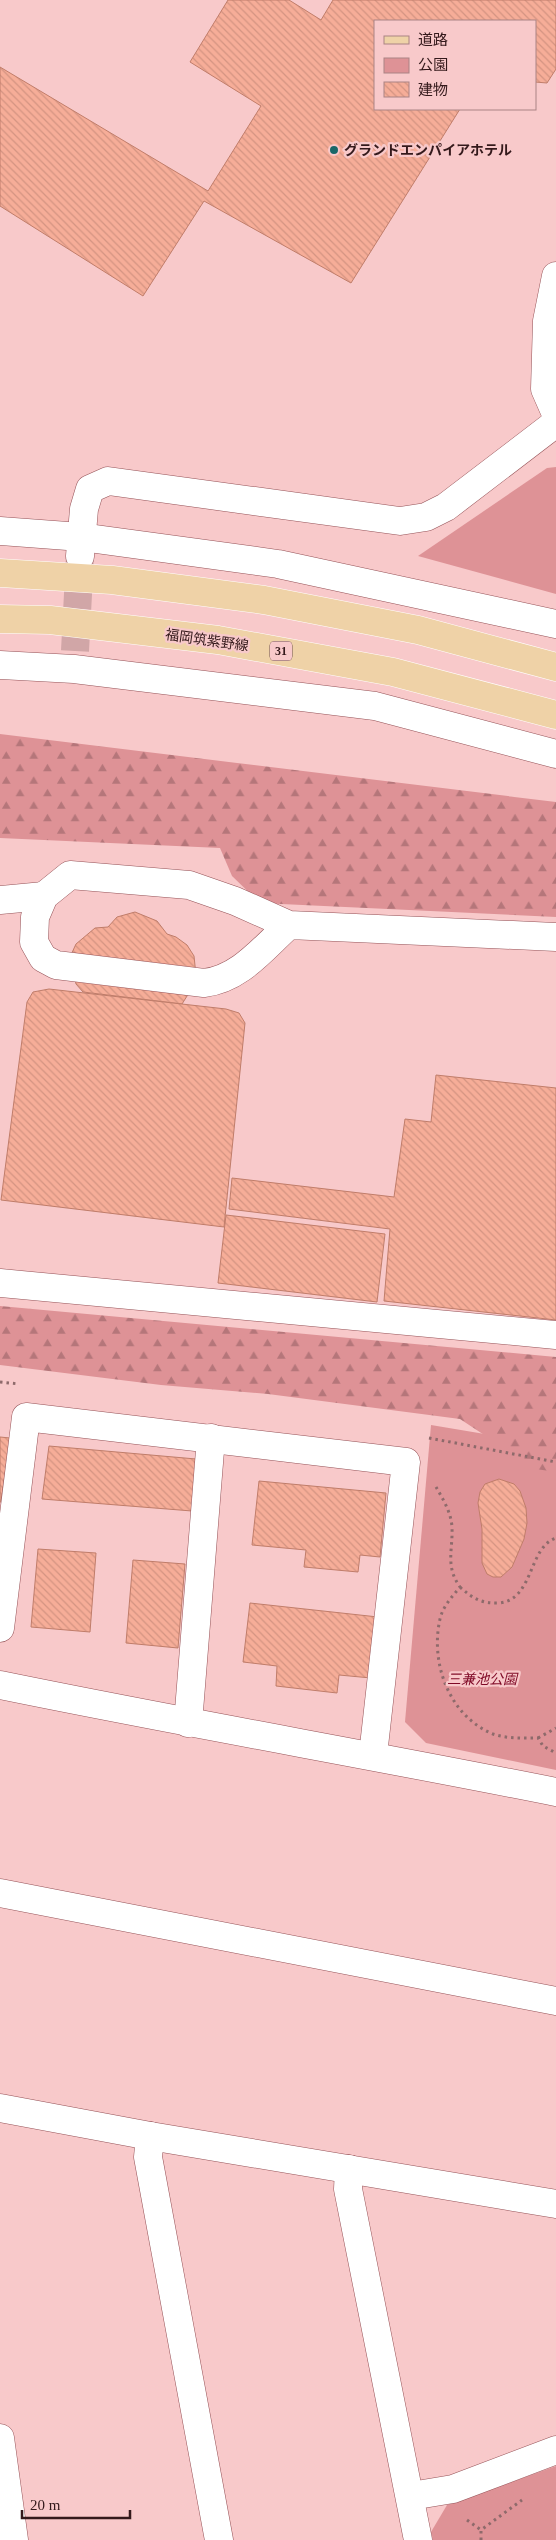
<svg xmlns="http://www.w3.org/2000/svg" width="556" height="2540" font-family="'Times New Roman','Noto Sans JP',serif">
<defs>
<pattern id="forest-firs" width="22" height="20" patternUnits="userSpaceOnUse" patternTransform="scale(1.25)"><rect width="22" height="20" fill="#de9296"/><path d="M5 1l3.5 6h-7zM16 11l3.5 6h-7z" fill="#b5767a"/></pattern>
<pattern id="building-back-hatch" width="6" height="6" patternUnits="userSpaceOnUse" patternTransform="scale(1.25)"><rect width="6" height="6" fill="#f6ad98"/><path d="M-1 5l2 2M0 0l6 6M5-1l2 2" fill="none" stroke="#d49482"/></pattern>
</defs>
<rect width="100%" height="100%" fill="#f8c9ca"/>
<g fill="#de9296">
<polygon points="556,467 556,594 418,556 547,468"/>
<polygon points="431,1425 556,1446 556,1770 426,1743 405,1722"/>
<polygon points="556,2466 556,2540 433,2540 431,2532 447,2505"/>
</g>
<g fill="url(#forest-firs)">
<polygon points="0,734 556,802 556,917 260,903 232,876 220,848 0,838"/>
<polygon points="0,1306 556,1357 556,1472 536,1469 460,1419 268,1394 161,1385 0,1365"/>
</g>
<g fill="url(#building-back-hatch)" stroke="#c07d6a">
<polygon points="228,0 289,0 321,20 333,0 556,0 556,69 547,83 535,82 535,21 375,21 375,109 460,109 351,283 204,201 143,296 0,206 0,67 208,191 261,106 190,62"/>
<polygon points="135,912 157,921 167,934 176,937 187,945 194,956 196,975 194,985 182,1004 83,992 76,984 70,957 76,944 95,928 108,927 117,917"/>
<polygon points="49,989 226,1009 239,1013 245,1023 224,1227 1,1200 27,1002 33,992"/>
<polygon points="436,1075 556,1088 556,1320 384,1301 390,1229 229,1209 232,1178 394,1197 405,1119 431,1122"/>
<polygon points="226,1215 385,1234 377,1302 218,1283"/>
<polygon points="0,1437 10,1438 1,1502 0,1502"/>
<polygon points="49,1446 196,1459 192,1511 42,1499"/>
<polygon points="499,1479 514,1484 520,1491 526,1508 527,1523 524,1539 512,1567 501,1577 493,1577 487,1574 482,1563 482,1529 478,1503 480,1492 485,1484"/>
<polygon points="259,1481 386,1493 380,1557 360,1555 358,1572 304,1567 306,1550 252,1545"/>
<polygon points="38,1549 96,1553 90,1632 31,1627"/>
<polygon points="133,1560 185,1564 178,1648 126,1643"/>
<polygon points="250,1603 378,1617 371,1678 339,1675 337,1693 276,1686 277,1666 243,1662"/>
</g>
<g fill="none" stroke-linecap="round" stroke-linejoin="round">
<polyline stroke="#d1a6a7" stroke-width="28" stroke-dasharray="28 14" stroke-linecap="butt" points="75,651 80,556"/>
<defs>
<g id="minor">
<polyline points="556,276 547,321 545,389 556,414"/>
<polyline points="0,531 81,537 278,564 556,624"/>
<polyline points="80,556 84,509 90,489 108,481 400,521 426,517 446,507 556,423"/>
<polyline points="0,665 74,669 375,706 556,754"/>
<polyline points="0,900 44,896"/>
<path d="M289 925C263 948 240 979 204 983L56 965 43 958 34 942 35 917 44 896 70 875 189 885 235 901 289 925 556 937"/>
<polyline points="0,1283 556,1335"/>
<polyline points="0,1628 26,1417 406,1462 373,1755"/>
<path d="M0 1685C185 1723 371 1755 556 1792"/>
<polyline points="188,1723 211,1438"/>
<polyline points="0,1893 556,2001"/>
<polyline points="0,2108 150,2136 556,2204"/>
<polyline points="150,2136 148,2157 219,2540"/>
<polyline points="349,2169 348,2189 418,2540"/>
<polyline points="0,2438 14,2540"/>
<polyline points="411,2496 453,2489 556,2450"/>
</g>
<g id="major">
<polyline points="0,573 112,580 264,600 418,630 556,667"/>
<polyline points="0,619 50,620 218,640 393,672 556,715"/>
</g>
</defs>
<use href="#minor" stroke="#955257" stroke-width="29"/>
<use href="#major" stroke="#fff" stroke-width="29"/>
<g stroke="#8e6a6b" stroke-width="3" stroke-dasharray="2.5 4" stroke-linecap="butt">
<polyline points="0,1382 19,1384"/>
<polyline points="429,1438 556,1462"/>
<path d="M436 1487C443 1499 451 1512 452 1527 453 1550 445 1566 460 1587 452 1597 443 1606 440 1619 430 1663 449 1716 493 1734 508 1739 523 1738 538 1738L543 1746 556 1753"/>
<path d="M460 1587C472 1598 482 1604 499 1603 534 1600 528 1547 556 1538"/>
<polyline points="538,1738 556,1728"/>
<polyline points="467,2520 481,2530"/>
<polyline points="481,2540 481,2530 522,2500"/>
</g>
<use href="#minor" stroke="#fff" stroke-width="28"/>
<use href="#major" stroke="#efd2a7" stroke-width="28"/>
</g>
<circle fill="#196768" stroke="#f8c9ca" stroke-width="2" cx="334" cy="150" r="5"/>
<g text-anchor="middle" stroke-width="4.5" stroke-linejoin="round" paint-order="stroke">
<rect fill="#f8c9ca" stroke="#6f4e50" stroke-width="1" x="270" y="641.5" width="22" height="19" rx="4"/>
<g font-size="12" font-weight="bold" fill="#34191b">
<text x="281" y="655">31</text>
</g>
<g font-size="14" font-weight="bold" fill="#34191b" stroke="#f8c9ca" text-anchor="start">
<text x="344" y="155">グランドエンパイアホテル</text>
</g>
<g font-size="14" fill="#34191b" stroke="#f8c9ca">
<text transform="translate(207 640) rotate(8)" y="5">福岡筑紫野線</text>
</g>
<g font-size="14" font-style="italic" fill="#7f0926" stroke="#f8c9ca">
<text x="482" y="1684">三兼池公園</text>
</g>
</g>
<rect x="374" y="20" width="162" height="90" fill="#f8c9ca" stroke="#aa8384"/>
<rect x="384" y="36" width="25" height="8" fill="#efd2a7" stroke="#aa8384"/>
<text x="418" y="45" font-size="15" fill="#34191b">道路</text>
<rect x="384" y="58" width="25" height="15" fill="#de9296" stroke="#aa8384"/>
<text x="418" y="70" font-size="15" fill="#34191b">公園</text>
<rect x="384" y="82" width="25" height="15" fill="url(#building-back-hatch)" stroke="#aa8384"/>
<text x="418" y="95" font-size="15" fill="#34191b">建物</text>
<path d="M22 2510v8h108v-8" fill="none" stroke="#34191b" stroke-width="2.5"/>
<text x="30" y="2510" font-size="15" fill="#34191b" stroke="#f8c9ca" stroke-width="4" paint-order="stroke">20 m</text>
</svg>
